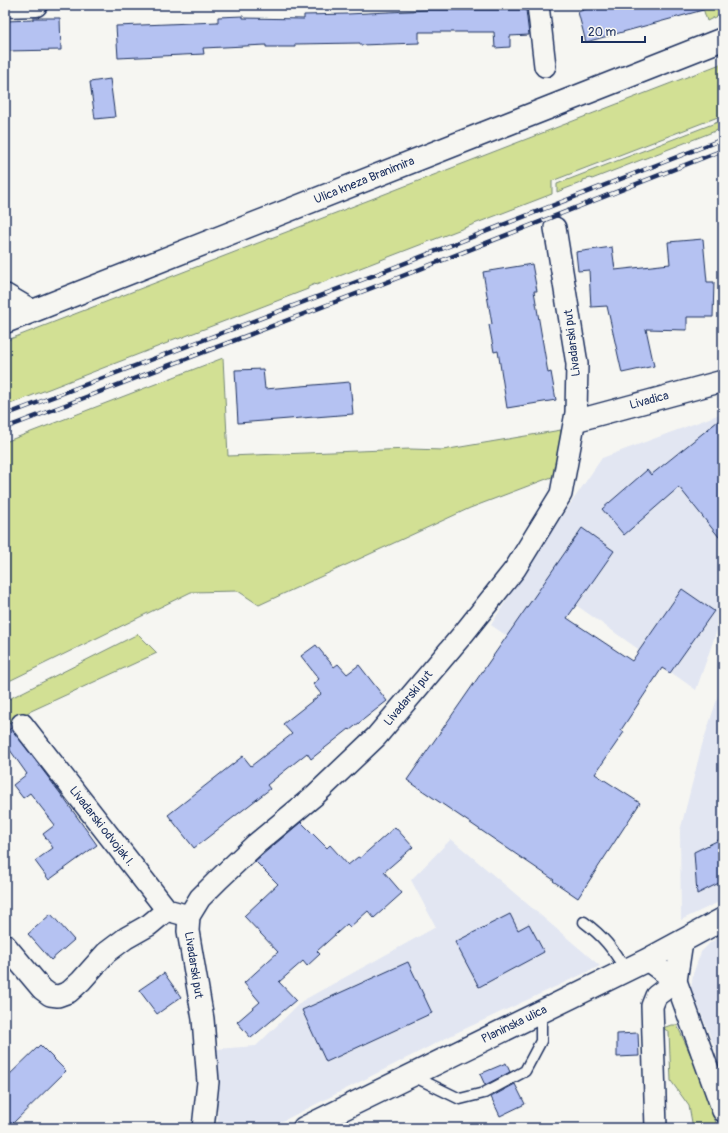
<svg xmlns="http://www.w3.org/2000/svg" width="728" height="1133" font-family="Pangolin,sans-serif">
<rect width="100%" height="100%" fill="#f6f6f2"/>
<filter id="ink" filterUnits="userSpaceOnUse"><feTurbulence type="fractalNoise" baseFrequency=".025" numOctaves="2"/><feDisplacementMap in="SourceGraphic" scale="8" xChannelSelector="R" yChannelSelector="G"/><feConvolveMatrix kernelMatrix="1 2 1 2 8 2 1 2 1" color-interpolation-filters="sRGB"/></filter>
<g filter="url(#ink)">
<g fill="#e2e6f2">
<polygon points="723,413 723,613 696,690 576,605 539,658 491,625 527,567 602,458"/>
<polygon points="723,681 723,900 681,920 680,831 702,745"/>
<polygon points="451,839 600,966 456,1033 269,1128 218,1128 217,1049 256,1046 302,1001 436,927 411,880"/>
<polygon points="723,935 723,1068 691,988 693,974 701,952 711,942"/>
</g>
<g fill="#d2e094" stroke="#768879">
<polygon points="702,5 723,5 723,13 707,21"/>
<polygon points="723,63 723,115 552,181 552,194 316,285 315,284 308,287 308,289 178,339 177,338 169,341 170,342 5,406 5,341"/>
<polygon points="723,120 723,128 592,179 591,178 583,180 583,182 557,192 557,184"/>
<polygon points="223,358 228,456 410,449 443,450 561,430 557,475 470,508 259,605 238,591 191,592 5,683 5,442"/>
<polygon points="138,634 157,653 18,717 5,726 5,701"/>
<polygon points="671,1025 677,1025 693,1060 718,1128 693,1128 689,1106 671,1081 669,1032 663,1028"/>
</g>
<g fill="#b5c2f2" stroke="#1b2f5e">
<polygon points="597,5 702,5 703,10 586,42 578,12"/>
<polygon points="429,10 526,10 529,35 510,36 510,47 495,48 494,32 419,32 419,43 360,45 360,43 295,44 295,47 266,47 266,45 203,48 204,54 118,58 116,26 218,22 218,17 243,16 243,18 304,19 304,15 348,14"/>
<polygon points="33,18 60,18 61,50 5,51 5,21 33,20"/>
<polygon points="110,79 115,117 95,119 90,82"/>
<polygon points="703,239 707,282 714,282 713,317 687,317 687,330 646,329 654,366 622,373 607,306 591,307 589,270 578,271 576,252 612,247 615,270 670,264 668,242"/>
<polygon points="532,264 537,291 534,291 548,373 551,372 556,400 507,408 498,351 494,352 489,325 492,324 483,272"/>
<polygon points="263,369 265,389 350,382 353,414 238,423 235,370"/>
<polygon points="723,417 723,542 679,487 624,535 602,509 647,470 651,475"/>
<polygon points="582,528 614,551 567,618 632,661 682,589 714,611 670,673 662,668 621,730 624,732 595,774 640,803 578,898 553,881 554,880 407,780"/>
<polygon points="316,645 334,667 338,664 347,674 359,665 387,701 350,730 349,729 311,759 307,753 267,785 270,789 194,848 168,815 243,756 251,766 292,734 283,724 321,694 313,684 319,679 301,656"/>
<polygon points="11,728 60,793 97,845 49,880 35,861 53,848 43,834 55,825 30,793 23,798 13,785 27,774 5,743 5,733"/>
<polygon points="301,822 327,848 330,845 348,865 358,857 360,858 395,827 413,847 384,872 402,893 374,918 368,911 350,927 347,924 317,951 320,954 307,966 303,961 279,982 296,1000 251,1038 237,1022 260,1002 244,983 278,952 244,916 278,884 255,861"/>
<polygon points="723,838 723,881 697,894 694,852"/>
<polygon points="51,914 74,940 51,960 28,934"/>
<polygon points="510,914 518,930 529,924 544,952 479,987 455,942"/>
<polygon points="408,962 432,1013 326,1062 302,1010"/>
<polygon points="164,973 181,997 157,1014 139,990"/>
<polygon points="638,1033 639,1056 617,1057 617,1034"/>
<polygon points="40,1045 66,1071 8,1128 5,1128 5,1079"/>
<polygon points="506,1063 510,1072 485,1085 480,1074"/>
<polygon points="515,1084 525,1104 500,1116 491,1097"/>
</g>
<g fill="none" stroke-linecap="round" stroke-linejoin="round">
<defs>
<g id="service">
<path d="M584 922C604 937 612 948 625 969"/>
<polyline points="413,1076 460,1099 484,1093 525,1071 541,1041 541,1011"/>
</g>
<g id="minor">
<polyline points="538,5 545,66"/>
<polyline points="575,421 723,381"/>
<polyline points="22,724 167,910 189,916"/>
<polyline points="5,945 42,989 50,995 58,996 69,992 81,981 106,953 126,938 149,925 167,910"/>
<polyline points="647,960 676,981 682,941"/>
<polyline points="203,1128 208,1082 203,1019 188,931 189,916 200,898 219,879 256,844 315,795 376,737 464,633 515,569 561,494 576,413 577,364 555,228"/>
<polyline points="656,1128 652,1006 656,996 676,981 723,1111"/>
</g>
<g id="tertiary">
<polyline points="5,6 36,5"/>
<polyline points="5,295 32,311"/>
<polyline points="304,1128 647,960 723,919"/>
</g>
<polyline id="secondary" points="5,322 723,39"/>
</defs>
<use href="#service" stroke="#1b2f5e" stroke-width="13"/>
<use href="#minor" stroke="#1b2f5e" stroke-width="24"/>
<use href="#tertiary" stroke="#1b2f5e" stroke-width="25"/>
<use href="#secondary" stroke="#1b2f5e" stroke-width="25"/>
<use href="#service" stroke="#f6f6f2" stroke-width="10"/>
<use href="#minor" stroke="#f6f6f2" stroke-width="21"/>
<use href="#tertiary" stroke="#f6f6f2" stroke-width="22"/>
<use href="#secondary" stroke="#f6f6f2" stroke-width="22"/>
<defs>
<g id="rail">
<polyline points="5,415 372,276 723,139"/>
<polyline points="5,428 382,284 723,150"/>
</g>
</defs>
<use href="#rail" stroke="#1b2f5e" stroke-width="4.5"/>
<use href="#rail" stroke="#f6f6f2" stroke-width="3" stroke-dasharray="9" stroke-linecap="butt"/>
</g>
</g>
<g text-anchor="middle" stroke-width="4" stroke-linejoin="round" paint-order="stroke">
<g font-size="12" fill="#1b2f5e" stroke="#f6f6f2">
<text transform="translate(364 180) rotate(-22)" y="4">Ulica kneza Branimira</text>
<text transform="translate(572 343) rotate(-97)" y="4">Livadarski put</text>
<text transform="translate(649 400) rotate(-15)" y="4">Livadica</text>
<text transform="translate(408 698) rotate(-50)" y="4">Livadarski put</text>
<text transform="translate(102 826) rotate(52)" y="4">Livadarski odvojak I.</text>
<text transform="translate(194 965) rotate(81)" y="4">Livadarski put</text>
<text transform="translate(514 1024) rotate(-26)" y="4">Planinska ulica</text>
</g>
</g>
<rect width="728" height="1133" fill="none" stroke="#f6f6f2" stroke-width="20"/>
<rect x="10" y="10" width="708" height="1113" fill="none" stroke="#1b2f5e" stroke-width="1.5" filter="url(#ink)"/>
<path d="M582 36v6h63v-6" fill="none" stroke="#1b2f5e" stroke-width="2"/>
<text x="588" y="36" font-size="12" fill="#1b2f5e" stroke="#f6f6f2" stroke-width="3" paint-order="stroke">20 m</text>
</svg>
